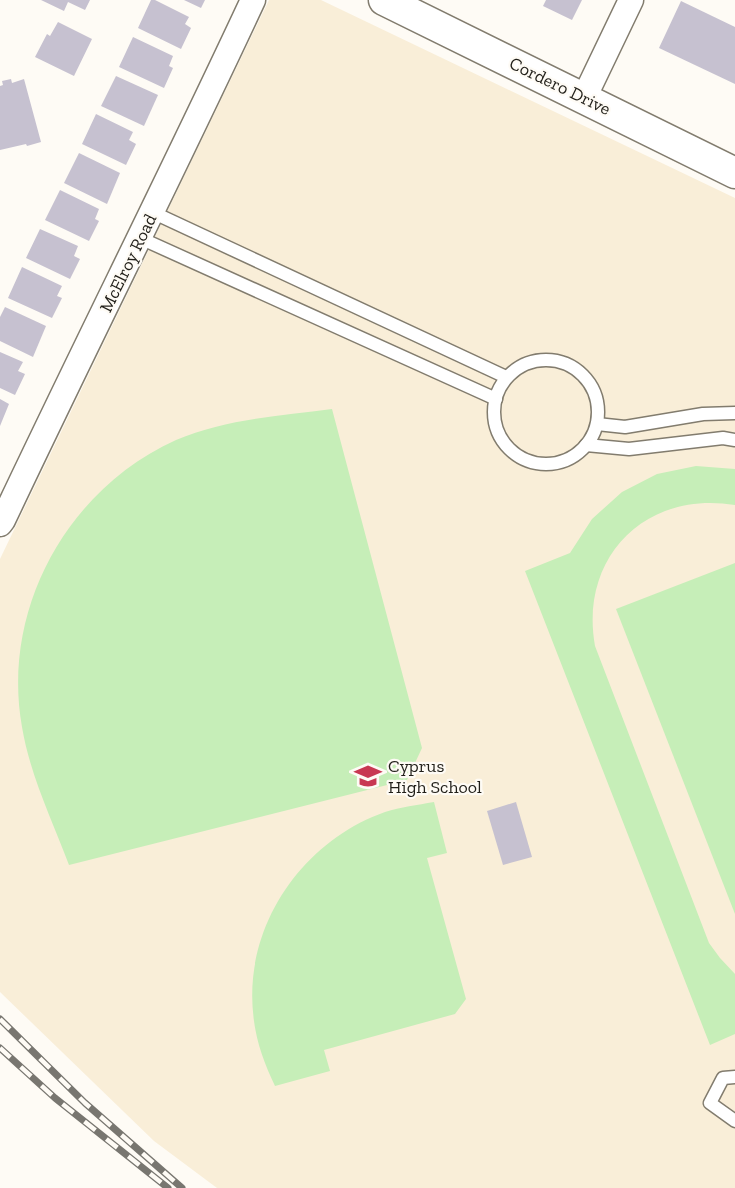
<svg xmlns="http://www.w3.org/2000/svg" width="735" height="1188" font-family="'Zilla Slab',serif">
<rect width="100%" height="100%" fill="#fefbf5"/>
<polygon fill="#f9eed8" points="269,0 321,0 735,198 735,1188 217,1188 154,1141 0,992 0,559"/>
<g fill="#c6eeb8">
<path d="M332 409 422 748 407 780 69 865C52 820 30 775 22 727 1 610 67 489 176 440 225 419 279 416 332 409Z"/>
<path d="M696 466 735 469V505C646 490 579 557 595 646L709 943 720 958 735 974V1034L710 1045 525 571 570 553 592 519 622 492 657 474Z"/>
<polygon points="735,563 735,914 616,609"/>
<path d="M434 802 447 853 427 858 466 999 455 1014 324 1050 330 1071 275 1086C265 1065 257 1044 254 1021 241 930 300 842 385 812 401 807 417 805 434 802Z"/>
</g>
<g fill="#c6c1d0">
<polygon points="41,0 90,0 85,10 68,2 64,11"/>
<polygon points="151,0 155,0 189,17 185,24 191,28 181,49 138,28"/>
<polygon points="184,0 205,0 201,8"/>
<polygon points="546,0 582,0 572,20 543,6"/>
<polygon points="681,1 735,27 735,84 659,48"/>
<polygon points="58,22 92,39 74,76 35,57 47,34 50,36"/>
<polygon points="133,37 173,56 169,66 173,68 164,88 119,67"/>
<polygon points="116,76 158,95 144,126 101,106"/>
<polygon points="11,79 12,83 24,79 41,142 27,146 26,144 0,150 0,86 3,85 2,81"/>
<polygon points="96,114 133,132 129,140 136,144 126,165 82,144"/>
<polygon points="79,153 120,173 107,204 64,183"/>
<polygon points="60,190 99,209 95,219 99,221 89,241 45,220"/>
<polygon points="40,229 78,246 74,256 80,259 70,279 26,258"/>
<polygon points="22,267 62,286 57,296 62,298 52,318 8,298"/>
<polygon points="5,307 46,326 33,357 0,341 0,317"/>
<polygon points="0,352 23,362 18,371 25,374 15,395 0,388"/>
<polygon points="0,399 9,404 0,426"/>
<polygon points="516,802 532,857 503,865 487,811"/>
</g>
<g fill="none" stroke-linecap="round" stroke-linejoin="round">
<defs>
<g id="service">
<polyline points="152,212 506,377"/>
<polyline points="140,238 496,399"/>
<circle cx="546" cy="412" r="52"/>
<polyline points="597,424 625,427 703,414 735,413"/>
<polyline points="586,445 629,449 723,438 735,440"/>
<polyline points="735,1077 723,1078 710,1103 735,1121"/>
</g>
<g id="minor">
<polyline points="584,98 631,0"/>
<path d="M0 524 3 520C85 346 172 174 253 0"/>
</g>
<polyline id="tertiary" points="384,0 735,173"/>
</defs>
<use href="#service" stroke="#827c6e" stroke-width="15"/>
<use href="#minor" stroke="#827c6e" stroke-width="27"/>
<use href="#tertiary" stroke="#827c6e" stroke-width="33"/>
<use href="#service" stroke="#fff" stroke-width="12"/>
<use href="#minor" stroke="#fff" stroke-width="24"/>
<use href="#tertiary" stroke="#fff" stroke-width="30"/>
<defs>
<g id="rail">
<polyline points="0,1019 85,1103 182,1188"/>
<polyline points="0,1048 55,1098 168,1188"/>
</g>
</defs>
<use href="#rail" stroke="#787670" stroke-width="7"/>
<use href="#rail" stroke="#fefbf5" stroke-width="4.5" stroke-dasharray="14" stroke-linecap="butt"/>
</g>
<defs>
<symbol id="school-bare" viewBox="-9 -9 18 18"><path d="M0-5L7-2L0 1L-7-2ZM-4 1L0 2.5L4 1V4Q0 6-4 4Z" fill="#c83852" stroke="#fefbf5" stroke-width="2.5" paint-order="stroke"/></symbol>
</defs>
<g fill-rule="evenodd">
<use href="#school-bare" x="349" y="757" width="38" height="38"/>
</g>
<g text-anchor="middle" stroke-width="4.5" stroke-linejoin="round" paint-order="stroke">
<g font-size="18" fill="#211f19" stroke="#fefbf5">
<text transform="translate(560 86) rotate(26)" y="6">Cordero Drive</text>
<text transform="translate(128 263) rotate(-64)" y="6">McElroy Road</text>
</g>
<g font-size="18" fill="#211f19" stroke="#fefbf5" text-anchor="start">
<text x="388" y="772">Cyprus<tspan x="388" dy="21">High School</tspan></text>
</g>
</g>
</svg>
